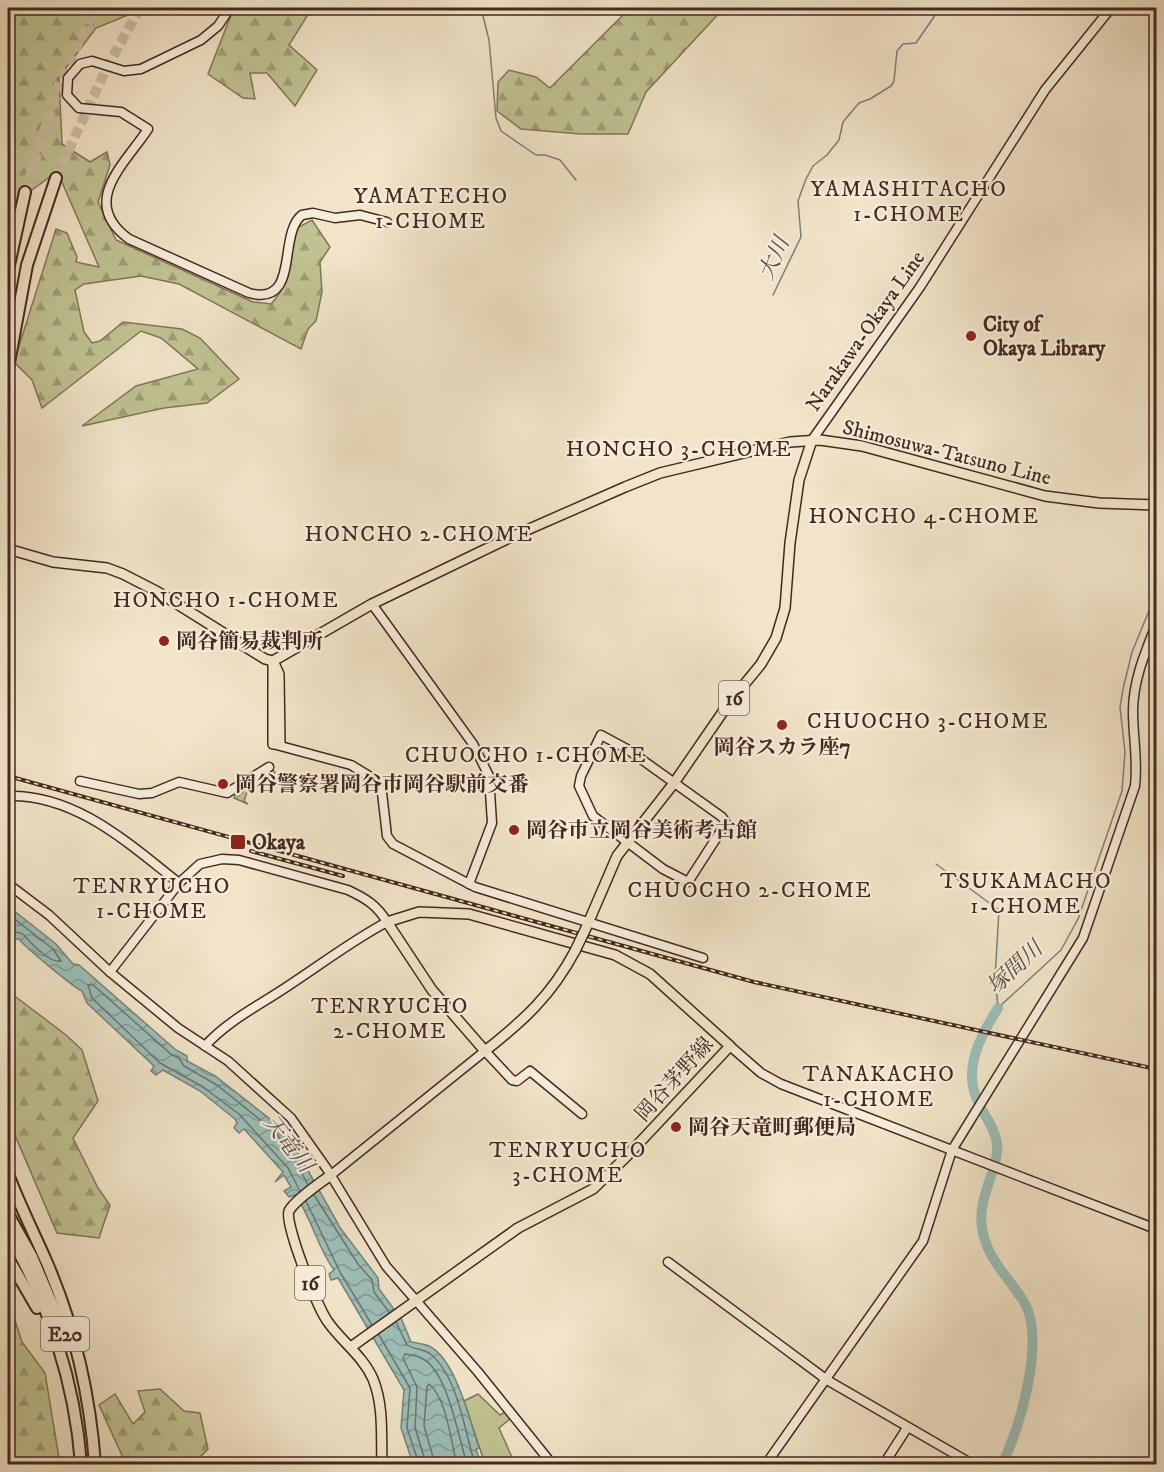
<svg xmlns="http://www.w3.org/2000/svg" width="1164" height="1472" font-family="'IM FELL DW Pica','Noto Serif JP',serif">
<defs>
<pattern id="forest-firs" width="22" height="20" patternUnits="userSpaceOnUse" patternTransform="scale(1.5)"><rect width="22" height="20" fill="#c0c292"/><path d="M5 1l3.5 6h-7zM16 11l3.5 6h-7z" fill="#9e9e77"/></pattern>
<pattern id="garden-furrows" width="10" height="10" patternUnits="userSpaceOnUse" patternTransform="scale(1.5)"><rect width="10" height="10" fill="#c0c292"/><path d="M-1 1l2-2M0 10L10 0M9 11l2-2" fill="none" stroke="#9e9e77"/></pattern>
<pattern id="water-waves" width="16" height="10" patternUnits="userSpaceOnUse" patternTransform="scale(1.5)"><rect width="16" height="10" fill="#9bbeb8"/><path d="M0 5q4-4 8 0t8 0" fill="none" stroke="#809a95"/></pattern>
</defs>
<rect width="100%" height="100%" fill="#f1e4c8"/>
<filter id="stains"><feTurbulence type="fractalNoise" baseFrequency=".00333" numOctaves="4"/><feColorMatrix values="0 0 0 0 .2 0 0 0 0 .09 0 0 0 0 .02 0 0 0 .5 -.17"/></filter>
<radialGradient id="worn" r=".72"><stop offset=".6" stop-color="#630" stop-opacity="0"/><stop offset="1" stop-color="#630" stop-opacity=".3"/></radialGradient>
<g fill="url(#forest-firs)" stroke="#827658" stroke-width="1.5">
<path d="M8 8H145L96 28 59 77 62 144 90 162 107 152 110 165 98 202 116 240 253 302 271 304C292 282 289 254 297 228L312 220 330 247 320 262 322 292 316 321 308 329 301 349 179 284 141 276 84 284 75 290 84 332 92 343 100 341 123 322 182 329 200 338 239 379 207 403 164 408 82 426 136 386 198 369 161 338 141 331 42 408 32 380 14 362 56 229 67 233 77 257 76 262 99 267 61 180 51 176 28 193 21 191 8 240Z"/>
<polygon points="226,8 312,8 289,45 317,70 295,106 267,73 250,73 255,99 243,98 208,74 233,10"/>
<polygon points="630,8 724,8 646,92 628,134 581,134 521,129 497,111 498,82 509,70 536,77 550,88"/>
<polygon points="8,991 66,1035 82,1050 98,1101 73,1138 98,1188 110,1205 99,1238 57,1233 8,1119"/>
<polygon points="8,1299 22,1342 45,1373 60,1464 8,1464"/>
<polygon points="160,1389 184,1411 200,1413 208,1449 193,1464 126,1464 99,1405 115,1394 133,1424 145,1412 138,1391"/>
</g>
<polygon fill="#c0c292" stroke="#827658" stroke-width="1.5" points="478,1394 500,1415 505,1412 510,1419 499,1428 515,1464 485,1464 464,1401"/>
<polygon fill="url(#garden-furrows)" stroke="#827658" stroke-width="1.5" points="272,768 275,773 271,780 259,780 252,786 249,786 244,801 248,804 234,798 236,792"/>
<path fill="url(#water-waves)" stroke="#78827a" stroke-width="1.5" d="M8 906 56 944 73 964 79 965 176 1050 187 1056V1061L215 1076 279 1126 297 1151 341 1229 378 1278 379 1289 402 1320 411 1342C417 1343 424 1344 429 1346 456 1359 470 1422 479 1448L476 1449 481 1464H413L401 1428 404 1390 338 1278 331 1280 329 1274 334 1270C317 1247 312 1218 295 1195L289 1197 284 1191 291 1187 284 1175 275 1182 283 1172 244 1129 239 1133 234 1128 237 1123 235 1119 200 1091 163 1070 156 1075 151 1071 154 1066 87 1003 82 991C76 989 23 946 19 939H14L8 934Z"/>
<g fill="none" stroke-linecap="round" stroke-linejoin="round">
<g stroke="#70746a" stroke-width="1.5">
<path d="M8 914 53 949 61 961C50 964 30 942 23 934L8 930"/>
<polyline points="300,1191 288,1168 239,1114 203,1087 160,1063 92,998 88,985 92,984 172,1055 179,1058 184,1066 217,1085 274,1131 292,1154 308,1185"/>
<polyline points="314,1195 358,1264 372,1280 374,1292 389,1312"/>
<polyline points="306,1201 340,1272 372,1325"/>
<path d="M396 1322 407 1345C413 1349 422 1349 429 1353 458 1374 465 1434 475 1464"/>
<polyline points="379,1335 410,1388 407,1428 419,1464"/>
<path d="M426 1464 415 1427 417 1387 403 1358 405 1354C410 1355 418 1356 423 1359 448 1372 459 1440 467 1464"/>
<path d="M435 1464 424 1426 427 1387 429 1384C447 1398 451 1444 457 1464"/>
</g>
<g stroke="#78827a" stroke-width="1.5">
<polyline points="481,8 489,40 496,118 501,131 536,155 545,155 560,160 576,180"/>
<polyline points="773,295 801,237 798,201 806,179 813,166 827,155 839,140 843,122 859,103 870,99 891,86 894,81 897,51 903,44 916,43 940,8"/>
<polyline points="936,864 999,910 995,978 998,1007"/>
<polyline points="998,1008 1061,950 1078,919 1122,791 1125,752 1120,707 1123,689 1132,652 1156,594"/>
</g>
<path stroke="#9bbeb8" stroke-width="10" d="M998 1008C981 1035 962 1069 978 1102 984 1115 995 1128 997 1143 1000 1168 977 1196 982 1227 986 1259 1009 1277 1024 1302 1046 1339 1020 1429 1002 1464"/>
<g stroke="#cebfa6" stroke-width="10" stroke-dasharray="10 5" stroke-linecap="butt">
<polyline points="56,178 106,69 140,8"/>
<polyline points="25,192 60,81 95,8"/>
</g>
<defs>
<g id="secondary">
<path d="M230 8 218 26 201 40 141 69 124 71 92 61 80 64 68 78 67 95 79 108 121 112 148 129C126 163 78 202 129 239L249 293C301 307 277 234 302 215L313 213 335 218 360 215 387 222"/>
<polyline points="812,440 920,287 1045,90 1111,8"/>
<polyline points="372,604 473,744 489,776 492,823 469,884"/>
<polygon points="601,735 627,749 722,817 726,823 688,882 663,869 593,816 579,786 581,776"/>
<polyline points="273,744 351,765 374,779 382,793 387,836 393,844 475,887 703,958"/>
<polyline points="80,781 139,794 152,793 179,782 227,793 269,767"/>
<path d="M8 796C76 794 129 844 179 883"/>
<polyline points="8,884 49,915 110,972 178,1028 228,1061 291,1118 327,1169 386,1266 478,1372 552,1464"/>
<path d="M110 972 179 883 200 864 222 859 239 860 348 890C365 898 377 905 387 922 353 940 323 963 291 984 262 1004 228 1020 205 1046"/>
<polyline points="730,1046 761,1073 781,1084 1156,1229"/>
<polyline points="331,1175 485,1051 512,1080 517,1081 530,1071 582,1114"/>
<polyline points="668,1262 827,1380 972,1464"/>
<path d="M766 1464 923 1241 952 1150 1083 938 1135 786C1138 760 1133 737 1133 711 1133 681 1145 653 1156 625"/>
<polyline points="884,1464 907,1428"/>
</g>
<g id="primary">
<polyline points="8,549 53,562 107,568 123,574 158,592 265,659 273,661"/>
<polyline points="273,661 372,604 511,537 625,487 660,473 790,442 820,440 862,446 1045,496 1099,503 1156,505"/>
<polyline points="273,661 279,674 280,744"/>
<polyline points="273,744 273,663"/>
<polyline points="586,928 617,856 674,783 729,703 761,664 776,638 785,608 790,543 799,480 812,440"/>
<path d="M331 1175C321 1182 294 1201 289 1211 284 1223 318 1309 328 1322 342 1342 363 1356 373 1379 384 1406 381 1436 382 1464"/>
<path d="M351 1347 518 1228 593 1189 627 1156 730 1046 650 974 615 955 469 914 419 912 387 922 432 990 485 1051C524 1020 551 996 575 951"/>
</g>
<g id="highway">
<polyline points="8,270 25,192"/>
<polyline points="8,368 27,265 56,178"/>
<path d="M8 1174C19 1204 34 1233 47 1263 74 1326 90 1395 95 1464"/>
<polyline points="8,1214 32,1257 64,1332"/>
<path d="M8 1233C49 1303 75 1383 81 1464"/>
<polyline points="8,1258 37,1308"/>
</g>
</defs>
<use href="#secondary" stroke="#44291d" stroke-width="11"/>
<use href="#primary" stroke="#44291d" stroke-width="12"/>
<use href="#highway" stroke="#44291d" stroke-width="14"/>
<use href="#secondary" stroke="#f6eddb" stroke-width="8"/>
<use href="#primary" stroke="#f1e4c8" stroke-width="9"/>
<use href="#highway" stroke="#f1e4c8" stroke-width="10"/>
<defs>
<g id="rail">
<polyline points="8,776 754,982 1156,1069"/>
<polyline points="251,851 343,876"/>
</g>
</defs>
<use href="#rail" stroke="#44291d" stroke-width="4"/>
<use href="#rail" stroke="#f6eddb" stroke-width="1.5" stroke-dasharray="4.5" stroke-linecap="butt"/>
<defs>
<polyline id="primary-bridge" points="575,951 586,928"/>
</defs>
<use href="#primary-bridge" stroke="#44291d" stroke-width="12" stroke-linecap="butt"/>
<use href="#primary-bridge" stroke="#f1e4c8" stroke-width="9"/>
</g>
<g fill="#8f2418" stroke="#f6eddb" stroke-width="2">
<circle cx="971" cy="336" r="6"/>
<circle cx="164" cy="641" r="6"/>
<circle cx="782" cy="725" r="6"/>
<circle cx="223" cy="784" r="6"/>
<circle cx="514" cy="830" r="6"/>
<rect x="230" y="834" width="16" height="16" rx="3"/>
<circle cx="676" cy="1127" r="6"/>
</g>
<g text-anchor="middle" stroke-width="4.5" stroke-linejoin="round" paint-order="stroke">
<g fill="#f6eddb" stroke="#796456" stroke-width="1.5">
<rect x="719" y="681" width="30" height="34" rx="4.5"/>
<rect x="295" y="1266" width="30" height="34" rx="4.5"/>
<rect x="41" y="1317" width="48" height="34" rx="4.5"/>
</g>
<g font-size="20" font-weight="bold" fill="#44291d">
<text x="734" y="705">16</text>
<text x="310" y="1290">16</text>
<text x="65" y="1341">E20</text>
</g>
<g font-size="21" font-weight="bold" fill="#44291d" stroke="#f6eddb" text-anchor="start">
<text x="983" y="331">City of<tspan x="983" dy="24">Okaya Library</tspan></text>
<text x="176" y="648">岡谷簡易裁判所</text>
<text x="782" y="754" text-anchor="middle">岡谷スカラ座7</text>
<text x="235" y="791">岡谷警察署岡谷市岡谷駅前交番</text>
<text x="526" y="837">岡谷市立岡谷美術考古館</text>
<text x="252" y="849">Okaya</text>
<text x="688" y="1134">岡谷天竜町郵便局</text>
</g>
<g font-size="21" fill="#44291d" stroke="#f6eddb">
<text transform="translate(865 331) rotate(-55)" y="7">Narakawa-Okaya Line</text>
<text transform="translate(947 452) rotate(14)" y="7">Shimosuwa-Tatsuno Line</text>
<text transform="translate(674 1079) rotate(-48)" y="7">岡谷茅野線</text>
</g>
<g font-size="22" letter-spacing="1.5" fill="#44291d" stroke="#f6eddb">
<text x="909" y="196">YAMASHITACHO<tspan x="909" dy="25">1-CHOME</tspan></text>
<text x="431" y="203">YAMATECHO<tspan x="431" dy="25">1-CHOME</tspan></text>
<text x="679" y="456">HONCHO 3-CHOME</text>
<text x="924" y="523">HONCHO 4-CHOME</text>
<text x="419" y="541">HONCHO 2-CHOME</text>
<text x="226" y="607">HONCHO 1-CHOME</text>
<text x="928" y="728">CHUOCHO 3-CHOME</text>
<text x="526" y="762">CHUOCHO 1-CHOME</text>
<text x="1026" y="888">TSUKAMACHO<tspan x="1026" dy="25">1-CHOME</tspan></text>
<text x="152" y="893">TENRYUCHO<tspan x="152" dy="25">1-CHOME</tspan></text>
<text x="750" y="897">CHUOCHO 2-CHOME</text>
<text x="390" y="1013">TENRYUCHO<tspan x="390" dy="25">2-CHOME</tspan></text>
<text x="879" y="1081">TANAKACHO<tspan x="879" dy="25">1-CHOME</tspan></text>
<text x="568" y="1157">TENRYUCHO<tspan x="568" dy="25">3-CHOME</tspan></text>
</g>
<g font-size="22" font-style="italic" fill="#5a4e44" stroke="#f6eddb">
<text transform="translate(773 258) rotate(-66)" y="8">大川</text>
<text transform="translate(1014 967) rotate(-43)" y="8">塚間川</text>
<text transform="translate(289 1143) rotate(52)" y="8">天竜川</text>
</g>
</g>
<rect width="1164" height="1472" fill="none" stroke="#f1e4c8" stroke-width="30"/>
<rect x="9" y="9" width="1146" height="1454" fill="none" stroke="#44291d" stroke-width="3"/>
<rect x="15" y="15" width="1134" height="1442" fill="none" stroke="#44291d" stroke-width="1.5"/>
<rect width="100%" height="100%" filter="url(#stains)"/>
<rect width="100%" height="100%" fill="url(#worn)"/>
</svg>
